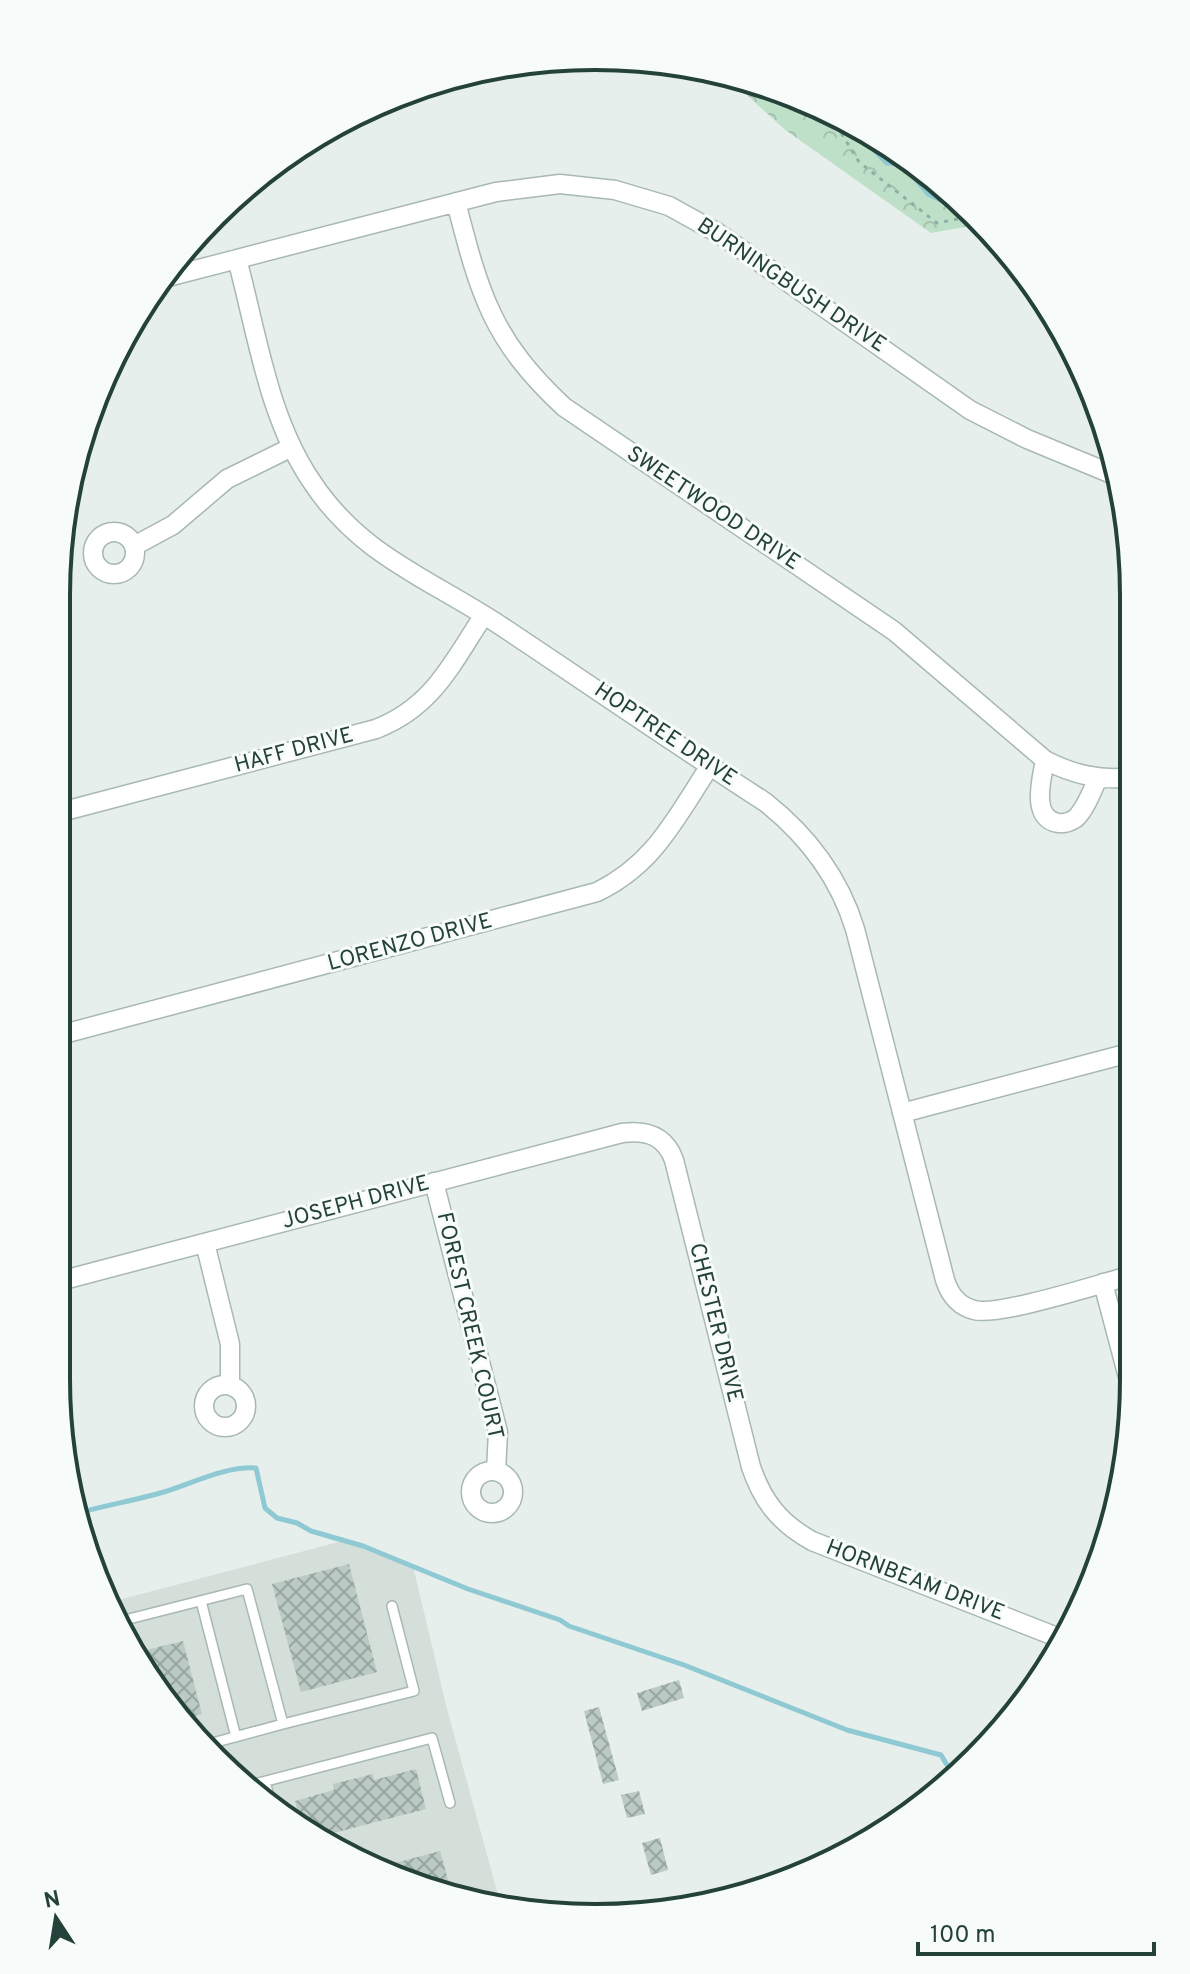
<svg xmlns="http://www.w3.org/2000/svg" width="1190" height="1974" font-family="Overpass,sans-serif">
	<defs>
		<pattern id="forest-crowns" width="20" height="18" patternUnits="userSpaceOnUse" patternTransform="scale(2)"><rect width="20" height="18" fill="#bfe0c8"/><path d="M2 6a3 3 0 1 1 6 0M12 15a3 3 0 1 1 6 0" fill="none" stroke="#a4c1ad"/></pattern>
		<pattern id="building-cross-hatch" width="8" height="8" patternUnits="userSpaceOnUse" patternTransform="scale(2)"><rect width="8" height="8" fill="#bbcac4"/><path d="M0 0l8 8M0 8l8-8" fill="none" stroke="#98a6a0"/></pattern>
	</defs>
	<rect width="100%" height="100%" fill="#e6efeb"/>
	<!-- built -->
	<path fill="#d4dfda" d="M342 1541 413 1566 447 1709 500 1902 422 1890 267 1807 167 1707 111 1602Z"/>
	<!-- forest -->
	<path fill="url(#forest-crowns)" d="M723 73 802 97 895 147 982 224 931 233 784 129Z"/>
	<!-- park -->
	<path fill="#bfe0c8" d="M542 61 384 99 490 66Z"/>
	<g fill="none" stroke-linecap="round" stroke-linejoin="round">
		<!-- stream -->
		<path stroke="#8ec9d4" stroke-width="5" d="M864 130 876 152 887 163 903 164 928 194 963 211 967 210
			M78 1513C107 1505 136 1500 164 1492 193 1483 226 1466 256 1468L265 1508 277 1518 297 1523 311 1531 363 1546 468 1589 560 1620 569 1626 684 1665 847 1730 941 1755 953 1775"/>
	</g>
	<!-- building -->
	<path fill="url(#building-cross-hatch)" d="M349 1564 377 1672 301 1692 272 1584Z
		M183 1641 202 1714 180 1720 167 1707 138 1652Z
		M679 1680 684 1698 642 1711 637 1693Z
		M599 1707 619 1780 603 1784 584 1711Z
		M416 1769 426 1809 322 1836 301 1825 295 1801 334 1790 333 1784 373 1774 374 1780Z
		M639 1791 645 1814 627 1818 621 1795Z
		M660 1838 668 1870 651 1875 642 1843Z
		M440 1851 452 1894 422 1890 380 1867Z"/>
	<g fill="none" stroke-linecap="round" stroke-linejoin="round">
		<!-- service casing -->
		<g stroke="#a8b8b2" stroke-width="12">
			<path id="service" d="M201 1601 236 1737
				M121 1621 247 1589 283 1724 205 1745
				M283 1724 414 1691 392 1606
				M265 1782 273 1810
				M247 1786 432 1738 450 1803"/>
		</g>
		<!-- minor casing -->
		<g stroke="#a8b8b2" stroke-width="21">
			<path id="minor" d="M456 202C480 295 492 340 564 407L894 631 1045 760C1074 775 1101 781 1133 777
				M237 259C257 333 268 418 312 482 360 555 428 578 498 624 587 683 675 744 765 802 808 836 839 877 855 929L945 1280C950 1295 958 1306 974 1310 998 1317 1102 1283 1133 1275
				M160 279 496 192 560 184 615 190 669 206 718 233 970 410 1027 439 1119 477
				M93 553a21 21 0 1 1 42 0a21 21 0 1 1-42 0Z
				M134 546 173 525 227 479 292 447
				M1045 760C1042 778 1030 818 1058 823 1064 824 1070 822 1076 818 1086 808 1092 791 1098 778
				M57 813 376 729C433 707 452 663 484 615
				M56 1036 597 892C655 864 676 817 710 766
				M902 1113 1133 1052
				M434 1182 498 1432 496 1471
				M205 1243 230 1344V1385
				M56 1282 622 1133C646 1130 665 1135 674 1160L751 1467C763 1502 780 1523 812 1541L1062 1639
				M1103 1283 1133 1396
				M204 1406a21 21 0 1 1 42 0a21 21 0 1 1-42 0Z
				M471 1492a21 21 0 1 1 42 0a21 21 0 1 1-42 0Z"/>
		</g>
		<!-- path -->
		<path stroke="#86b3a5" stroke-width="3" stroke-dasharray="4 6" stroke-linecap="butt" d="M805 99 840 131 859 162 937 223 973 216"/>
		<!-- service -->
		<use href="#service" stroke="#fff" stroke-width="9"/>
		<!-- minor -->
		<use href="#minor" stroke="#fff" stroke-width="18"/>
	</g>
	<g text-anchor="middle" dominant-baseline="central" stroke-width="6" stroke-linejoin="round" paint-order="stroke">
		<!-- street labels -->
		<g font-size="22" fill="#24423a" stroke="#f7fbf9">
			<text transform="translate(791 286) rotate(34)">BURNINGBUSH DRIVE</text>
			<text transform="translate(713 509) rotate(34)">SWEETWOOD DRIVE</text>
			<text transform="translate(665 735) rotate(34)">HOPTREE DRIVE</text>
			<text transform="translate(294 751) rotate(-15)">HAFF DRIVE</text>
			<text transform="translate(410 943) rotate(-15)">LORENZO DRIVE</text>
			<text transform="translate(356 1203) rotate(-15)">JOSEPH DRIVE</text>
			<text transform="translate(715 1323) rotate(76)">CHESTER DRIVE</text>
			<text transform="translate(469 1326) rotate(77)">FOREST CREEK COURT</text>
			<text transform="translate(915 1581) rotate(21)">HORNBEAM DRIVE</text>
		</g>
	</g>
	<!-- crop -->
	<path d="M0 0H1190V1974H0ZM595 70H595A525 525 0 0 1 1120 595V1379A525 525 0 0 1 595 1904H595A525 525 0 0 1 70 1379V595A525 525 0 0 1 595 70Z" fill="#f7fbf9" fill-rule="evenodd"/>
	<path fill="none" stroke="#24423a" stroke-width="4" d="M595 70H595A525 525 0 0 1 1120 595V1379A525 525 0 0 1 595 1904H595A525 525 0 0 1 70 1379V595A525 525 0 0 1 595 70Z"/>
	<!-- north arrow -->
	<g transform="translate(56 1918) rotate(348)" stroke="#f7fbf9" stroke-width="6" paint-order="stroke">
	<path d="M0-6L14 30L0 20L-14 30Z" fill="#24423a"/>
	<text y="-12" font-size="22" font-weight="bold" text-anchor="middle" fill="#24423a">N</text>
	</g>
	<!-- scale -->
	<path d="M918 1942v12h236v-12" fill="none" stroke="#24423a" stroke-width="4"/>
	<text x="930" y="1942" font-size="24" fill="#24423a" stroke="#f7fbf9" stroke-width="6" paint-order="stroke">100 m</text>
</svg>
